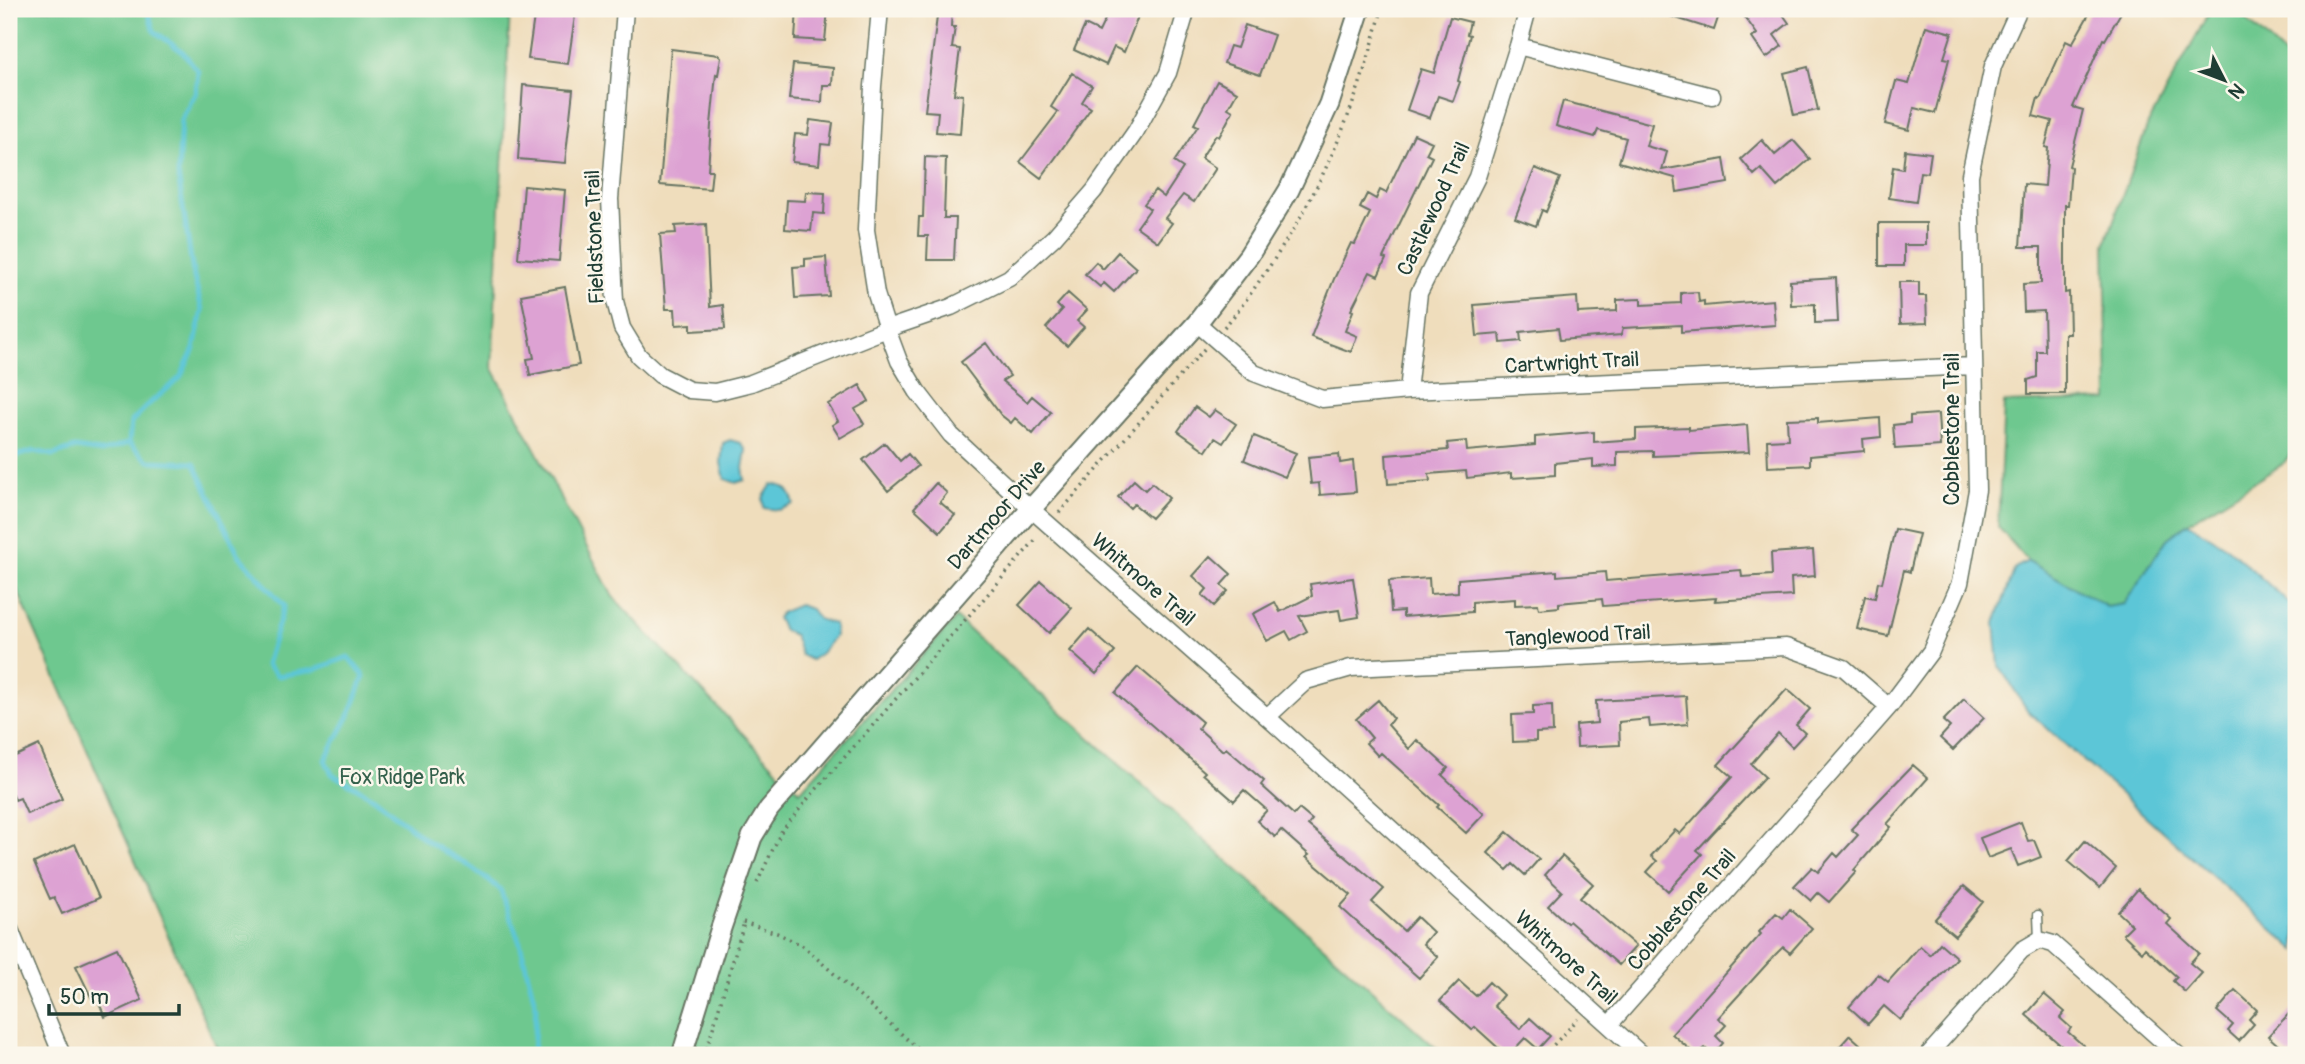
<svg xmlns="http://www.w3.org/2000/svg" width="2305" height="1064" font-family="Pangolin,sans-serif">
	<rect width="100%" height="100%" fill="#fbf7ec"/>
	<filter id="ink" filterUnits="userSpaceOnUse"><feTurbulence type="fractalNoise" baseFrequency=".0143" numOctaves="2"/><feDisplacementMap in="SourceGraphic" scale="14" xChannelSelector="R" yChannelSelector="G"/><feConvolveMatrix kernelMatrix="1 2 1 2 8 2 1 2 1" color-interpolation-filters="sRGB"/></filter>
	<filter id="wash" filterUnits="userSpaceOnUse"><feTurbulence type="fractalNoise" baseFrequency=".00686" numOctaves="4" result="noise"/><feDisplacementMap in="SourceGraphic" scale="28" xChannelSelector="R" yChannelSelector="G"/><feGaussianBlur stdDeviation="1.57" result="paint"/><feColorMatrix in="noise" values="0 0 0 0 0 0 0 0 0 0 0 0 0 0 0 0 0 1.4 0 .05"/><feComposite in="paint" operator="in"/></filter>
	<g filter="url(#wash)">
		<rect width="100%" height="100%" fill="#efddbc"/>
		<!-- green -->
		<path fill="#6ec88f" stroke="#468262" stroke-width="2" d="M17 9H510L492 367 613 597 781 774 800 791 956 618 1444 1055H220L9 571V59L15 56Z
			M2211 9H2235L2296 66V446L2283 464 2188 523 2167 539 2124 604 2107 607 2028 561 1998 527 2004 403 2108 400 2105 245 2148 124Z"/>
		<!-- water -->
		<path fill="#5cc6d7" stroke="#3e8286" stroke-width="2" d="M730 440 741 443 746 450 743 468 745 480 736 483 725 479 721 463 723 443Z
			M772 484C786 486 790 490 794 504L779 510 764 508 763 498Z
			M2188 523 2228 548 2296 609V951L2028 711 1999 666 1995 623 2015 568 2028 561 2107 607 2124 604 2167 539Z
			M799 605 811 609 818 619 834 624 835 636 821 653 811 660 801 655 794 635 783 630 777 618 782 612Z"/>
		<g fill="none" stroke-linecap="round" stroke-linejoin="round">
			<!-- stream -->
			<path stroke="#5cc6d7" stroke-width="5" d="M147 9 154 31 183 52 198 71 196 92 181 120 178 175 193 273 202 310 194 349 180 378 149 404 131 422 129 443 149 461 194 463 239 555 284 606 266 665 278 676 314 670 348 657 364 676 351 712 325 760 332 774 373 797 427 841 466 864 500 889 520 943 536 1007 533 1055
				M9 458 34 451 53 455 75 448 102 452 129 443"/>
		</g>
		<g id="blocks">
			<!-- building -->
			<path fill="#dda2d3" d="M535 9H576L568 64 528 59Z
				M797 9H828L825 41 795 39Z
				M938 9H952L951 27H955L952 48 960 49 954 94 963 95 960 134 936 132 938 112 925 111Z
				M1110 9H1141L1124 52 1114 47 1106 65 1074 50 1085 25 1099 32Z
				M1658 9H1721L1714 30 1657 12Z
				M1739 9H1779L1789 23 1774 35 1782 46 1766 58 1752 38 1757 34Z
				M2092 9H2123L2105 40 2103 39 2073 107 2083 110 2069 166 2071 167 2068 205H2065V293L2069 292 2070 334H2065V394H2028V380L2037 377V351H2045L2044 311 2024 312 2023 284 2041 283V247H2020L2024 184 2045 186 2048 148 2045 147 2052 121 2033 116 2038 98 2040 99 2066 41 2072 44Z
				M1450 17 1470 22 1467 34 1470 35 1458 81 1460 82 1453 101 1438 96 1430 118 1407 110 1421 69 1434 73Z
				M1245 25 1274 35 1260 75 1224 63 1230 46 1237 48Z
				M1926 26 1952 33 1944 58 1949 59 1935 113 1914 108 1909 130 1885 124 1896 81 1909 84Z
				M671 49 719 55 721 57 718 75 716 74 711 125 708 170H712L710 189 660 185Z
				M793 64 833 68 832 85H823L822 102 789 99Z
				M1808 67 1818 110 1794 115 1784 73Z
				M1072 73 1092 86 1082 102 1091 108 1041 178 1020 162 1058 112 1051 107Z
				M1217 81 1237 92 1228 108 1233 111 1219 137 1216 135 1201 158 1216 168 1194 202 1183 195 1175 205 1165 218 1172 223 1158 242 1137 227 1150 209 1144 204 1155 190 1164 197 1183 168 1174 162 1198 126 1194 124Z
				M523 85 573 90 565 163 518 159Z
				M1563 101 1652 124 1646 146 1667 152 1662 170 1724 159 1728 183 1677 192 1675 178 1619 162 1626 138 1598 130 1595 137 1556 126Z
				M810 120 833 123 830 145 821 144 819 165 792 162 795 134 808 135Z
				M1414 134 1432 142 1426 154 1432 157 1383 258 1386 259 1378 276 1370 272 1351 310 1353 311 1345 331 1357 336 1351 352 1311 337 1334 279 1351 243 1355 244 1370 213 1360 208 1367 194 1376 199 1380 190 1386 193Z
				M1762 140 1775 155 1793 140 1810 159 1777 187 1761 169 1754 175 1741 159Z
				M1905 150 1931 153 1928 173 1920 172 1916 202 1889 198 1893 167 1903 169Z
				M925 157 946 158 944 218H956L954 260H927L928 236H918L919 217H923Z
				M1535 168 1560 178 1546 212 1542 210 1536 226 1515 218Z
				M524 186 565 190 559 261 518 258Z
				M806 192 825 193 824 214 813 213 811 231 785 229 787 200 805 201Z
				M1879 223H1926V245H1904V266H1879Z
				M706 224 710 307 723 305 725 329 691 331V324L676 325 675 309H666L660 234 676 233 675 226Z
				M1118 252 1136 268 1114 292 1104 283 1100 287 1085 274 1096 262 1103 269Z
				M826 257 829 296 795 298 793 267 805 266V259Z
				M1836 278 1838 322 1815 323V304L1791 305 1790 281Z
				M1899 282H1919V296H1926L1927 323 1900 324Z
				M565 287 579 365 530 375 527 359 534 358 521 295Z
				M1698 292 1699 302 1704 301V306L1773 300 1775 325 1681 332V325L1642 327 1623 328 1621 335 1560 340 1558 328 1520 332 1521 341 1501 343 1500 334 1477 336 1474 305 1577 297 1578 313 1617 311V300L1641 299V305L1681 303V293Z
				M1068 293 1087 310 1077 321 1084 327 1067 346 1046 328 1062 310 1057 305Z
				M986 343 1010 376 1002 381 1027 402 1032 396 1051 412 1033 434 1015 418 1011 423 1001 415 961 362Z
				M860 385 869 401 855 409 864 424 840 438 832 425 838 421 828 404Z
				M1195 407 1209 417 1215 410 1236 424 1223 443 1215 438 1206 451 1178 431Z
				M1938 414 1940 446 1895 449 1893 425 1910 423V416Z
				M1818 418V423L1880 418 1881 437 1863 439 1864 451 1810 456V465L1768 467 1767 440 1788 439 1787 419Z
				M1747 425 1749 452 1653 456V451L1617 452V466L1593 467V459L1555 463V475L1511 478V473L1467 478 1466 471 1429 474 1430 481 1388 484 1386 455 1448 450 1447 443 1466 441 1467 451 1535 445V437L1594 432V442L1636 439V429L1689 427V430Z
				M1254 436 1296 453 1285 477 1244 460Z
				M885 443 900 461 908 454 918 466 888 491 863 460Z
				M1339 454 1340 463 1353 461 1356 492 1320 495 1319 483 1311 484 1308 457Z
				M1134 480 1145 490 1152 483 1169 498 1151 518 1134 504 1130 508 1118 497Z
				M936 483 947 493 940 502 955 515 940 532 914 508Z
				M1895 529 1919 534 1910 572 1904 570 1888 636 1857 629 1865 596 1875 598 1878 582 1882 583Z
				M1813 550 1815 576 1791 578 1792 596 1715 601 1716 598 1603 606 1602 599 1559 603V607L1539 609 1538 604 1515 605V599L1472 602V612L1403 617V611L1391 612 1389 581 1429 578 1430 594 1458 592V579L1557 571V576L1605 572 1606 581 1741 570 1742 577 1772 575 1771 553Z
				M1211 556 1231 574 1221 585 1228 591 1214 606 1202 595 1207 589 1193 576Z
				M1353 578 1359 617 1341 620 1339 610 1299 616 1307 631 1291 640 1286 631 1267 641 1253 614 1275 602 1280 612 1312 596 1310 584Z
				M1041 581 1072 608 1049 633 1019 605Z
				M1089 629 1115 652 1096 674 1070 651Z
				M1138 667 1202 722 1198 728 1223 751 1226 748 1264 781 1261 785 1294 815 1299 809 1312 820 1308 825 1384 889 1372 902 1404 931 1417 917 1433 932 1423 944 1438 957 1419 978 1340 907 1351 895 1306 857 1309 855 1281 830 1275 837 1257 821 1267 810 1244 790 1234 801 1203 774 1205 772 1115 693Z
				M1787 689 1810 709 1796 725 1805 733 1792 747 1778 733 1751 764 1765 777 1697 850 1702 854 1668 891 1647 872 1657 861 1651 856 1675 830 1680 834 1732 777 1718 765Z
				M1686 696 1688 724 1650 727 1649 719 1619 722 1620 745 1577 747 1576 725 1597 723 1596 701Z
				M1964 699 1984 718 1953 750 1940 738 1950 727 1943 721Z
				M1378 700 1393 718 1388 725 1409 749 1417 740 1448 768 1442 775 1484 814 1466 833 1437 807 1439 805 1381 753 1378 756 1366 743 1372 738 1356 719Z
				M1552 705 1553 732 1536 733V741L1513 742 1512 715 1533 714V706Z
				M39 745 62 799 27 814 20 798 15 800 9 786V759Z
				M1913 765 1928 778 1887 824 1891 827 1854 870 1856 872 1829 902 1818 893 1811 901 1794 886 1812 867 1818 872 1834 853 1838 857 1858 835 1851 829Z
				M2021 822 2028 841 2034 840 2041 857 2018 866 2011 849 1988 858 1980 838Z
				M1507 832 1539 859 1525 875 1513 864 1507 870 1488 853Z
				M2085 841 2116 868 2100 888 2068 861Z
				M75 844 99 898 62 914 54 897 50 899 34 863Z
				M1562 856 1593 884 1580 898 1636 946 1619 965 1569 921 1567 923 1548 906 1562 891 1545 875Z
				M1964 886 1983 902 1955 936 1935 919Z
				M2138 889 2171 919 2167 924 2199 953 2190 963 2202 973 2185 992 2173 981 2177 977 2145 948 2142 952 2123 934 2132 925 2118 912Z
				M1790 909 1812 928 1790 953 1783 947 1775 955 1718 1018 1726 1025 1716 1036 1723 1043 1713 1055 1705 1048 1696 1055 1672 1034 1761 934 1759 932 1776 913 1783 918Z
				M1940 943 1957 958 1900 1020 1884 1006 1868 1024 1849 1007 1878 974 1888 982 1920 946 1930 955Z
				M117 948 142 1000 105 1017 97 998 93 1001 76 966Z
				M1459 981 1476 996 1489 982 1503 995 1494 1006 1520 1029 1530 1018 1550 1036 1538 1049 1525 1038 1509 1055H1506L1475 1027 1472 1030 1440 1001Z
				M2235 990 2257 1010 2249 1019 2254 1024 2239 1041 2228 1031 2233 1025 2217 1011Z
				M2044 994 2065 1012 2060 1018 2071 1028 2068 1032 2094 1055H2072L2026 1015Z
				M2296 1006V1055H2289L2268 1036Z
				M1850 1035 1872 1055H1832Z"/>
		</g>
	</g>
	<g filter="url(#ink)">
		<use href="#blocks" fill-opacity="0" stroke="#687564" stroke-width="2"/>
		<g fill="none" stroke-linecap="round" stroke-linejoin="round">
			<!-- service casing -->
			<g stroke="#687564" stroke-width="11">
				<path id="service" d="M2038 915 2039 940"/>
			</g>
			<!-- minor casing -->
			<g stroke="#687564" stroke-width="19">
				<path id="minor" d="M625 9 610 199 615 301 622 328 639 356 660 375 689 390 715 392 751 383 887 329 951 307 1009 278 1054 237 1094 191 1136 131 1168 73 1187 9
					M880 9 873 86 866 230 876 294 887 329 899 361 917 391 951 435 1031 509 1267 717 1642 1055
					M1518 46 1712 96
					M1197 323 1254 373 1322 399 1408 391 1974 366
					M1408 391 1419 293 1477 177 1518 46 1528 9
					M1267 717 1306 681 1351 668 1786 647 1844 668 1889 707
					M9 927 62 1055
					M1609 1025 1889 707 1931 651 1960 583 1977 490 1970 175 1993 66 2019 9
					M1928 1055 2022 950 2039 940 2053 944 2178 1055"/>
			</g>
			<!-- tertiary casing -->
			<g stroke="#687564" stroke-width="23">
				<path id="tertiary" d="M682 1055 720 931 752 837 769 809 1031 509 1197 323 1249 255 1289 190 1329 104 1360 9"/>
			</g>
			<!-- path -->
			<path stroke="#687564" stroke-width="3.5" stroke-dasharray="2 5" stroke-linecap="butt" d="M1224 327C1241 309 1255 287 1269 267 1324 187 1358 102 1382 9
				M1059 513 1205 348
				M757 883 781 832 807 800 1038 537
				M743 922 777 933 803 946 925 1055
				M705 1055 744 923
				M1544 1055 1578 1019"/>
			<!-- service -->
			<use href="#service" stroke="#fff" stroke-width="8"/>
			<!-- minor -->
			<use href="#minor" stroke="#fff" stroke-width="16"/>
			<!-- tertiary -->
			<use href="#tertiary" stroke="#fff" stroke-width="19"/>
		</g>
	</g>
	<g text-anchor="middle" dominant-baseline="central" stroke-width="5" stroke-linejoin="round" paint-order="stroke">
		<!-- street labels -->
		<g font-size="21" fill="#1f3d34" stroke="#fbf7ec">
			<text transform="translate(1434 209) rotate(-65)">Castlewood Trail</text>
			<text transform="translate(595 237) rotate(-92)">Fieldstone Trail</text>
			<text transform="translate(1572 363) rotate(-3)">Cartwright Trail</text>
			<text transform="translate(1952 429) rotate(-90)">Cobblestone Trail</text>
			<text transform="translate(997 515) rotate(-49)">Dartmoor Drive</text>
			<text transform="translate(1143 580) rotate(41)">Whitmore Trail</text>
			<text transform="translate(1578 636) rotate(-3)">Tanglewood Trail</text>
			<text transform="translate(1682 910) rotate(-49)">Cobblestone Trail</text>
			<text transform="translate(1566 958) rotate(42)">Whitmore Trail</text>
		</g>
		<!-- park labels -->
		<g font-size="21" fill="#33604b" stroke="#fbf7ec">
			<text x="402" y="777">Fox Ridge Park</text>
		</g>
	</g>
	<!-- margin -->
	<rect width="2305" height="1064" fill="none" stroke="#fbf7ec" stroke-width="35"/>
	<!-- north arrow -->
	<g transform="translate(2224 80) rotate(132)" stroke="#fbf7ec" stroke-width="5" paint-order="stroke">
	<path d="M0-5L12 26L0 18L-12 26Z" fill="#1f3d34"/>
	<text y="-10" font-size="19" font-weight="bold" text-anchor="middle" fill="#1f3d34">N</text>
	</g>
	<!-- scale -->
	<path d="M49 1004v10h130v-10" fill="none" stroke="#1f3d34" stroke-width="3.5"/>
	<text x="60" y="1004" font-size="21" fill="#1f3d34" stroke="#fbf7ec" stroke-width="5" paint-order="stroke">50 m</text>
</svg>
